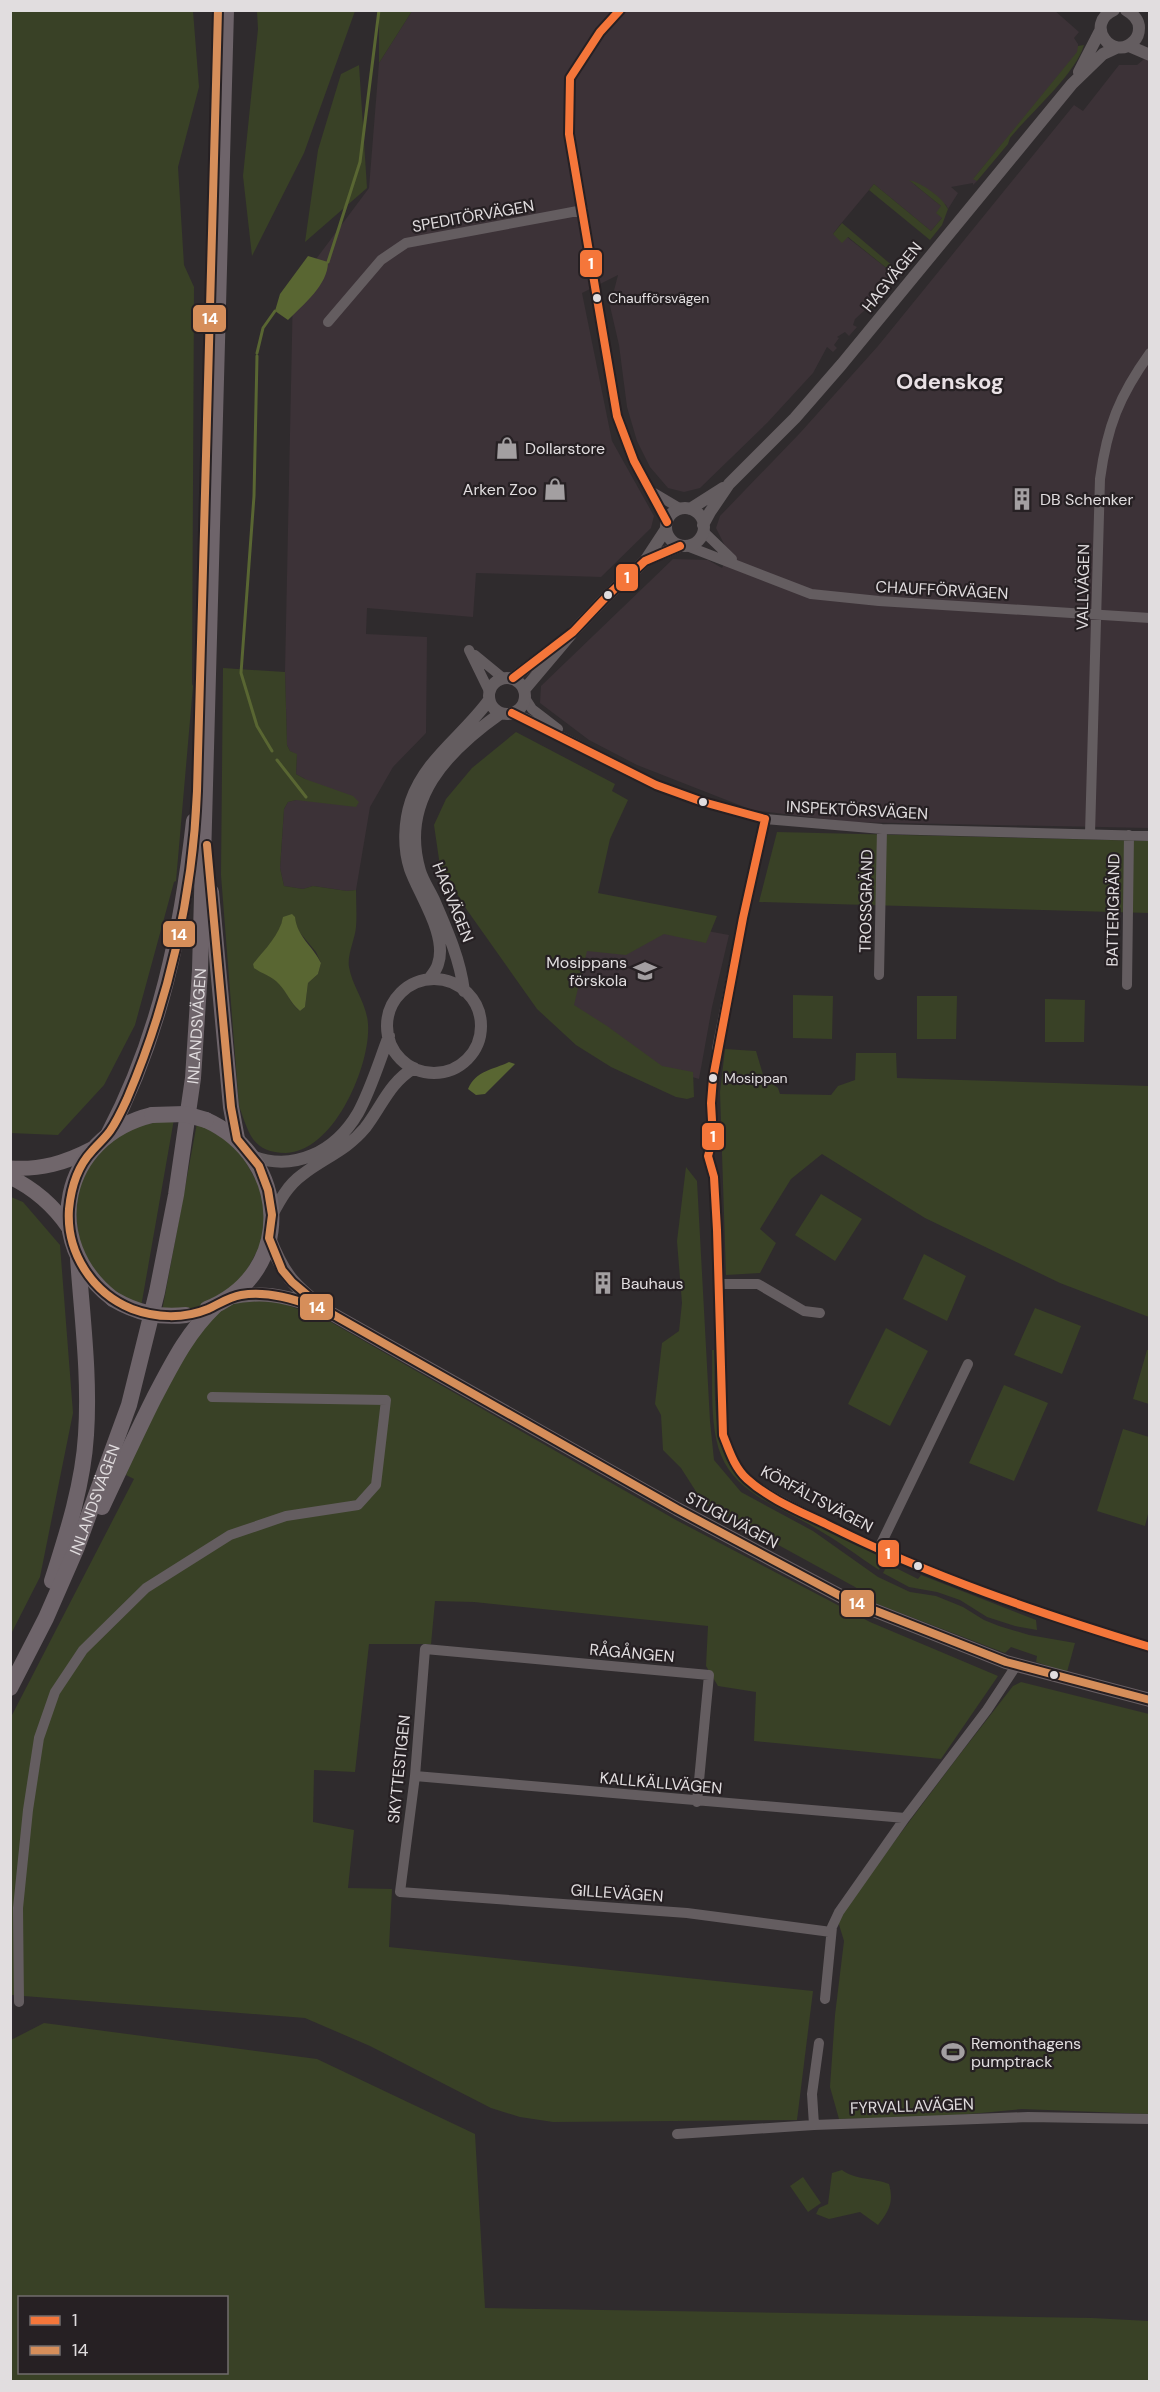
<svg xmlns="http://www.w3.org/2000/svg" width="1160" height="2392" font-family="'DM Sans',sans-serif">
	<rect width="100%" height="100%" fill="#2f2b2d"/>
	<!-- built -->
	<path fill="#3c3237" d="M1054 10 1079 32 1074 38 1078 44V52L974 178 977 181 973 185V183L951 187 958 193 948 209 946 205 910 181 941 206 942 218 931 231 874 184 839 226 833 234 847 237 894 274 865 310 855 319 853 325 857 327 849 336 845 332 837 337 839 338 834 345 837 348 833 352 827 347 813 373 767 423 700 488 684 492 668 488 650 467 637 441 627 407 619 345 610 306 618 275 582 293 612 441 654 516 651 528 601 577 476 573 473 617 367 608 366 634 427 637 426 733 393 767 370 807 356 890 347 891 313 886 303 889 284 886 280 868 284 809 288 802 296 800 305 779 296 774 297 755 290 751 287 745 285 672 293 290 369 188 379 63 412 11Z
		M1149 55V828L849 822 752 810 637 765 589 740 540 703 541 686 673 559 708 560 722 568 729 554 716 528 720 516 800 433 878 346 1074 105 1083 111 1119 65H1137Z
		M588 909 729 935 712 1007 699 1079 661 1068 557 1009Z"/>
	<!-- green -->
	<path fill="#394126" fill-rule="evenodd" d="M11 10 193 11 199 87 178 167 184 265 194 287 192 684 193 686 176 881 174 882 135 1025 104 1085 58 1135 10 1133Z
		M257 11H355L304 153 252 256 243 176 258 29Z
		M379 11H412L379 63Z
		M1084 45C1075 75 1030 113 1010 138L1008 144 977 181 973 179 1077 52 1078 46Z
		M359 65 367 188 305 242 318 150 341 74Z
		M909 180C922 183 942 197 948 209L942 225 930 240 869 190 874 184 931 231 942 218 936 213 941 206Z
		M842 223 901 273 870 310 867 308 894 274 848 237 842 243 833 234Z
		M223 668 285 672 287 745 290 751 297 754 296 774 305 779 353 796 359 802 356 807 296 800 288 802 284 809 280 868 284 886 303 889 313 886 347 891 356 890C356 902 357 915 356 927 355 939 347 955 349 967 352 986 367 1004 368 1024 371 1065 334 1152 286 1153 252 1153 249 1133 239 1106L221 875ZM282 922 296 928 316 952 321 963 318 974 308 983 305 1007 300 1011C290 1004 288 993 280 984 271 975 260 974 253 964 263 952 278 937 282 922Z
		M516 732 615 784 612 791 628 800 610 839 598 893 717 916 706 943 664 934 626 955 587 951 574 1005 607 1026 662 1066 693 1072 694 1097 687 1099 676 1097 611 1067 576 1045 537 1009 467 910 440 866 434 825 446 799 472 768Z
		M777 832 1149 841V913L759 902Z
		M793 995 833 996 832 1039 793 1038Z
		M917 996H957L956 1039H917Z
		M1045 999 1085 1000 1084 1042H1045Z
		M725 1049 756 1051 764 1078 778 1088 780 1094 831 1095 838 1086 855 1080 856 1053H896L897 1078 1149 1086V1317L1060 1283 925 1218 822 1154 791 1179 760 1229 776 1243 760 1273 726 1275 720 1092Z
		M174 1119 141 1307 104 1285 80 1248 75 1206 82 1178 97 1153 132 1127Z
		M197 1123 236 1145 265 1196 263 1240 242 1279 206 1305 192 1309 162 1311Z
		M686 1167 697 1181 710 1421 714 1460 741 1492 813 1531 878 1577 910 1592 936 1596 963 1607 984 1620 999 1626 1029 1635 1075 1643 1067 1672 1036 1662 1037 1656 1011 1647 1005 1653 877 1604 855 1587 704 1504 681 1468 663 1450 661 1415 655 1404 662 1343 679 1331 682 1303 677 1241Z
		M821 1194 862 1219 835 1261 795 1235Z
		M11 1197 23 1202 60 1245 73 1413 40 1577 11 1634Z
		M924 1254 966 1276 947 1321 903 1299Z
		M272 1299 329 1321 676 1520 870 1622 998 1676 941 1759 754 1741 756 1692 718 1686 706 1666 708 1626 474 1602 435 1601 431 1644H369L355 1772 314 1770 313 1822 354 1830 348 1888 392 1889 389 1947 813 1991 797 2120 553 2122 520 2117 491 2108 370 2046 305 2018 11 1995V1717L134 1479 126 1475 143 1431 197 1330 226 1306 239 1300Z
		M1035 1308 1081 1326 1062 1374 1014 1355Z
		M886 1328 928 1351 890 1426 848 1404Z
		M712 1350H714C716 1393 710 1445 740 1479L840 1537 884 1558 879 1570C858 1556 838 1541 817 1529 783 1508 737 1495 721 1455 709 1426 713 1382 712 1350Z
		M1147 1350H1150L1149 1404 1133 1399Z
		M1004 1385 1048 1403 1014 1481 969 1463Z
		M1123 1429 1149 1437V1510L1145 1526 1097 1511Z
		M888 1564 918 1579 921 1575 1036 1620 1037 1630 1015 1626 987 1617 960 1600 937 1592 909 1587 883 1573Z
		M1021 1682 1149 1714V2114L1022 2109 937 2117 839 2119 830 2087 835 2015 844 1941 837 1918 957 1758 1013 1686Z
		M44 2023 317 2059 475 2134 485 2308 1092 2318 1149 2321V2381H11V2040ZM20 2298H226V2372H20Z
		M842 2170C855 2180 874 2178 889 2184 894 2202 889 2211 878 2225L860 2212 829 2219 816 2214 819 2208 828 2204 832 2173Z
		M803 2177 821 2203 808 2212 790 2186Z"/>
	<!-- water -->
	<path fill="#596632" d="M308 256 328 262C328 285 303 305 288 320L275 311 280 294Z
		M292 914 295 917C297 937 313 946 321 963L318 974 308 983 305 1007 300 1011C290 1003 287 992 279 984 272 976 262 974 254 968L253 964C264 950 280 935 283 917Z
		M509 1062 515 1064 485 1094 476 1095 468 1089C476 1070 493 1070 509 1062Z"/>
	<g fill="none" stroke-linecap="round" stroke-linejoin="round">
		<!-- stream -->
		<path stroke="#596632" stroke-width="3" d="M328 262 360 162 379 10
			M257 353 263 328 275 311
			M257 356 254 496 241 673 257 726 272 751
			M277 760 306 797"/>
		<!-- minor -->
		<path stroke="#645d60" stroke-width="10" d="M620 10 600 32 570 78 569 134 617 416 634 461 667 522
			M328 322 381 260 406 243 583 210
			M654 493 681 509
			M703 531 732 559
			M687 546 811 594 879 601 1150 618
			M469 650 489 691
			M475 655 503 678
			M525 698 532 709 558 729
			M512 713 525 718 656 785 703 802 765 819 882 829 1150 836
			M1090 834 1100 479C1107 427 1119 396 1150 353
			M879 975 882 829
			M1127 985 1129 835
			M717 1049 743 918 765 819
			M708 1156 714 1177 717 1230 723 1435C729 1451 734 1467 747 1479 768 1497 809 1515 834 1528 936 1577 1041 1615 1150 1647
			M718 1284H758L804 1311 820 1313
			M879 1548 968 1364
			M415 1776 905 1818
			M697 1802 709 1675 425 1649 415 1776 400 1892 687 1913 831 1932
			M825 1999 832 1927 839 1912 905 1818 987 1710 1016 1666
			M19 2002 18 1908 28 1810 39 1738 55 1692 83 1650 146 1588 230 1535 286 1516 358 1505 376 1485 386 1400 212 1397
			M814 2125 812 2094 819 2043
			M677 2134 814 2125 1028 2117 1150 2119"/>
		<!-- tertiary -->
		<path stroke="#645d60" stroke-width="12" d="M1114 10C1083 24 1113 63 1134 41 1137 38 1139 33 1139 28 1139 20 1133 14 1126 10
			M1129 46 1150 55
			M1079 72 1100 31
			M666 527a19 19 0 1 1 38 0a19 19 0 1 1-38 0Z
			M690 509 723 488
			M703 525 710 512 729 484 795 418 842 364 1072 84 1103 54 1116 48
			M646 560 680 546
			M489 696a18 18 0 1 1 36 0a18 18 0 1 1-36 0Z
			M513 678 553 648
			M524 690 573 632 608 595 645 561 666 529
			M429 979C432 975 437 969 438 964 448 935 419 895 410 869 403 848 404 822 411 801 425 759 464 735 489 700
			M387 1026a47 47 0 1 1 94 0a47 47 0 1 1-94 0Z
			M464 991C460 959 447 930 434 900 430 891 423 881 420 871 399 800 447 751 501 713
			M252 1156C294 1172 335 1152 358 1113 371 1089 379 1062 389 1036
			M272 1215C280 1200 288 1185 302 1175 323 1158 346 1151 365 1128 382 1106 389 1083 414 1068"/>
		<!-- secondary -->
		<path stroke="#685f63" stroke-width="14" d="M269 1238C283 1275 294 1286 325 1310L677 1509 848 1600 1006 1662 1150 1700
			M228 1298C262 1291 282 1295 315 1306"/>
		<!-- primary -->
		<path stroke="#70666b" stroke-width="15" d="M10 1168C41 1170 65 1163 92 1149
			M10 1177C35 1189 54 1206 69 1228"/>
		<!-- trunk -->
		<g stroke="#6e646a" stroke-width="16">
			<path d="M211 892 231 1107 237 1139"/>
			<path d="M206 1120C290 1158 296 1273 207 1309"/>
			<path d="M109 1133C160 1036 182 929 194 821"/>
			<path d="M113 1299C39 1242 61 1137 152 1115"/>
			<path d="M102 1507C119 1471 136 1434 154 1398 172 1364 187 1333 215 1306"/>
			<path d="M52 1581C67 1534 83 1485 86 1435 90 1376 82 1317 78 1258"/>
			<path id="s1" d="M10 1688 46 1618 77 1547 129 1405 157 1292 176 1195 193 1078 200 970 226 10"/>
		</g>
		<!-- trunk-bridge -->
		<path stroke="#6e646a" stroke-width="16" d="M152 1115 185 1114 206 1120
			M113 1299C137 1313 159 1318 186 1315"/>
		<!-- bus-1 casing -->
		<g stroke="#262023" stroke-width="12">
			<path id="bus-1" d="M620 10 600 32 570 78 569 134 617 416 634 461 667 522
				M513 678 573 632 608 595 645 561 680 546
				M512 713 656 785 703 802 765 819
				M765 819 743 918 713 1078 711 1103 713 1138 708 1156 714 1177 717 1230 723 1435C729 1450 734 1467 747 1479 769 1499 799 1511 826 1524 929 1576 1039 1613 1150 1647"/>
		</g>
		<!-- bus-2 casing -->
		<g stroke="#262023" stroke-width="12">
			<path id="bus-2" d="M218 10 197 791C193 896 168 1003 127 1099 122 1110 117 1121 110 1131 105 1138 98 1144 92 1151 77 1167 71 1188 69 1209 66 1252 92 1293 132 1309 156 1318 184 1319 208 1309 219 1304 229 1297 241 1295 270 1290 299 1301 325 1310L677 1509 848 1600 1006 1662 1150 1700
				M207 845 231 1107 237 1139 259 1166 268 1190 272 1215 269 1238 282 1270 292 1282 318 1304"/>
		</g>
		<!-- bus-1 -->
		<use href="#bus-1" stroke="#f5763a" stroke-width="8"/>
		<!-- bus-2 -->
		<use href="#bus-2" stroke="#d68e5a" stroke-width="8"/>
	</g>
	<!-- icons -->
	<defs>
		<g id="shop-bare" transform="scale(1.8)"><path d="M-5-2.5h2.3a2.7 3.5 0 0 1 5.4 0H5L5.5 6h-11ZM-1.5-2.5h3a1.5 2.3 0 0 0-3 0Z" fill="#a39fa1" stroke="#262023" stroke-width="2.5" paint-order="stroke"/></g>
		<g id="building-bare" transform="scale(1.8)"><path d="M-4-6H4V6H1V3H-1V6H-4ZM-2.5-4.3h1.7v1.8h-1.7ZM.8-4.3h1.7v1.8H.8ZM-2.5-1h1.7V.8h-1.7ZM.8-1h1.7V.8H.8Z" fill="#a39fa1" stroke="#262023" stroke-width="2.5" paint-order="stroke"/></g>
		<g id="school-bare" transform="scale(1.8)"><path d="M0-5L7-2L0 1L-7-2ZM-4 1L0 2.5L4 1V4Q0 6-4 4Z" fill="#a39fa1" stroke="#262023" stroke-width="2.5" paint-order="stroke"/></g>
		<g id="stadium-bare" transform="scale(1.8)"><path d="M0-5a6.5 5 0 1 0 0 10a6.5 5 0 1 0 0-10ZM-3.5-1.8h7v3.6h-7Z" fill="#a39fa1" stroke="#262023" stroke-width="2.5" paint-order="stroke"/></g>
	</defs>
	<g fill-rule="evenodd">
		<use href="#shop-bare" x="507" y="448"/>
		<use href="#shop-bare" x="555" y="489"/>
		<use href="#building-bare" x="1022" y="499"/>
		<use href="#school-bare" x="645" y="971"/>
		<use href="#building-bare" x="603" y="1283"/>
		<use href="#stadium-bare" x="953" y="2052"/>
	</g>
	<!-- markers -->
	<g fill="#e1dddf" stroke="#262023" stroke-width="2">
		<circle cx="597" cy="298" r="5"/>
		<circle cx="608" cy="595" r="5"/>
		<circle cx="703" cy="802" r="5"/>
		<circle cx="713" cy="1078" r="5"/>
		<circle cx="918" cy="1566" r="5"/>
		<circle cx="1054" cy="1675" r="5"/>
	</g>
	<g text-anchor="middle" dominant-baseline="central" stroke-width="4.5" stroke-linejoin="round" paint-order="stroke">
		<!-- bus labels -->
		<g font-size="14" fill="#e1dddf" stroke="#262023" text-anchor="start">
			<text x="608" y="298">Chaufförsvägen</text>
			<text x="724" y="1078">Mosippan</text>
		</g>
		<!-- street labels -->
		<g font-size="16" fill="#e1dddf" stroke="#262023">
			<text transform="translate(473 216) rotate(-10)">SPEDITÖRVÄGEN</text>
			<text transform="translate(892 277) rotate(-51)">HAGVÄGEN</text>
			<text transform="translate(1083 587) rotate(-89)">VALLVÄGEN</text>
			<text transform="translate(942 590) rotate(3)">CHAUFFÖRVÄGEN</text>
			<text transform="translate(857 810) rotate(3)">INSPEKTÖRSVÄGEN</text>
			<text transform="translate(866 901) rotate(-89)">TROSSGRÄND</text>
			<text transform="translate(453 902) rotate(68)">HAGVÄGEN</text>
			<text transform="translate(1113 910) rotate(-89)">BATTERIGRÄND</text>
			<text stroke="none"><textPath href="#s1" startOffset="693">INLANDSVÄGEN</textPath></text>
			<text stroke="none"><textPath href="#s1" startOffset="207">INLANDSVÄGEN</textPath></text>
			<text transform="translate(817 1499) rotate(28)">KÖRFÄLTSVÄGEN</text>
			<text transform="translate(732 1520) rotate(28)">STUGUVÄGEN</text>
			<text transform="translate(632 1653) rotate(5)">RÅGÅNGEN</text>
			<text transform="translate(399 1769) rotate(-84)">SKYTTESTIGEN</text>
			<text transform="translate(661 1783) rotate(5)">KALLKÄLLVÄGEN</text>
			<text transform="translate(617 1893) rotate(4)">GILLEVÄGEN</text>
			<text transform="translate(912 2106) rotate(-2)">FYRVALLAVÄGEN</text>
		</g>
		<!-- poi labels -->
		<g font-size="16" fill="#e1dddf" stroke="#262023" text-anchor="start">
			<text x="525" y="448">Dollarstore</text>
			<text x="537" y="489" text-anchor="end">Arken Zoo</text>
			<text x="1040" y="499">DB Schenker</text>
			<text x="627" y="962" text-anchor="end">Mosippans<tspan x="627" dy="18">förskola</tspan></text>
			<text x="621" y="1283">Bauhaus</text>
			<text x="971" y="2043">Remonthagens<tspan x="971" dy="18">pumptrack</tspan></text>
		</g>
		<!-- district labels -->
		<g font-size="22" font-weight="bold" fill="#e9e1e5" stroke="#262023">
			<text x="950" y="381">Odenskog</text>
		</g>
	</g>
	<g stroke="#262023" stroke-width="2">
		<rect x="579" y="249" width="24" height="29" rx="6" fill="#f5763a"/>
		<rect x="192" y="304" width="35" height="29" rx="6" fill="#d68e5a"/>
		<rect x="615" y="563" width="24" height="29" rx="6" fill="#f5763a"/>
		<rect x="162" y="920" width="34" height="28" rx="6" fill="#d68e5a"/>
		<rect x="701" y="1122" width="24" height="29" rx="6" fill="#f5763a"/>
		<rect x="299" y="1293" width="35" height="28" rx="6" fill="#d68e5a"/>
		<rect x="877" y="1539" width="23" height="29" rx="6" fill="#f5763a"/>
		<rect x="840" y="1589" width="35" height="29" rx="6" fill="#d68e5a"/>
	</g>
	<g font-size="16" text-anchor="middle" font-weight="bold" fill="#fff">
		<text x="591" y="269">1</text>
		<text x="210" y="324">14</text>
		<text x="627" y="583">1</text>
		<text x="179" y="940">14</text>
		<text x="713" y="1142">1</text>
		<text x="317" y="1313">14</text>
		<text x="888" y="1559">1</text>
		<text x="857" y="1609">14</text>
	</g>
	<!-- border -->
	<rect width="1160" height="2392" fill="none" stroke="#e1dddf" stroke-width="24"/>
	<!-- legend -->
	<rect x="18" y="2296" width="210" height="78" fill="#262023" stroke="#716c6e" stroke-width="1.5"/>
	<rect x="30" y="2316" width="30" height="9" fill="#f5763a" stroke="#716c6e" stroke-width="1.5"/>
	<text x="72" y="2326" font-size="18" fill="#e1dddf">1</text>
	<rect x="30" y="2346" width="30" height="9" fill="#d68e5a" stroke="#716c6e" stroke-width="1.5"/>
	<text x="72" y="2356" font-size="18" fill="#e1dddf">14</text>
</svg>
